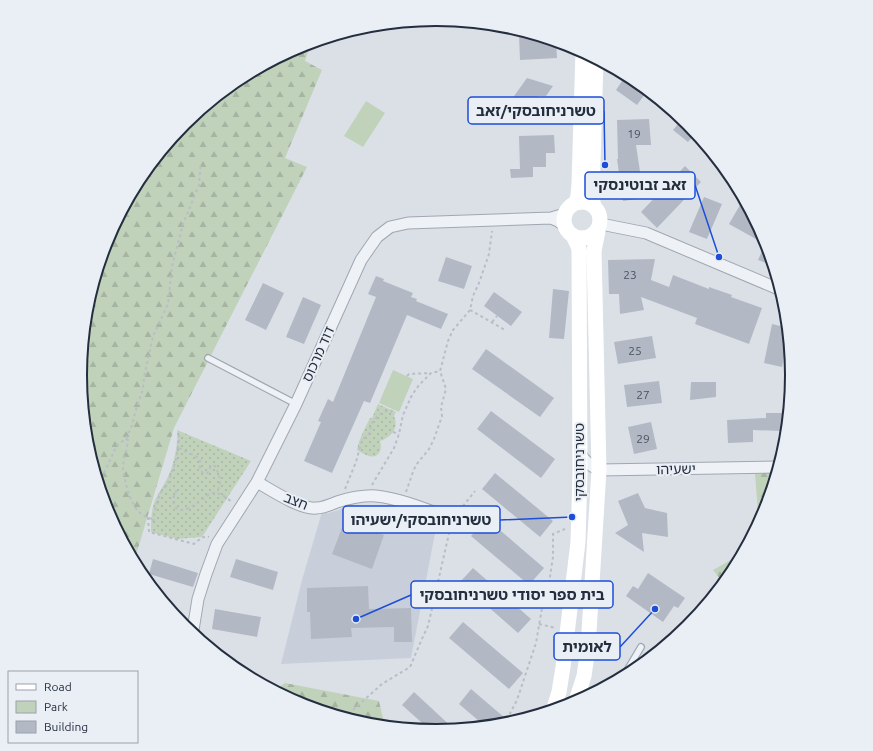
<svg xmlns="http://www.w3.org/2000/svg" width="873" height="751" font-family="Ubuntu,'Noto Sans Hebrew',sans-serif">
	<defs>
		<pattern id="green-dots" width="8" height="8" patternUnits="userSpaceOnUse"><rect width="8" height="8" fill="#c1d2bb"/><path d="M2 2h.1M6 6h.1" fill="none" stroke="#a6b5a2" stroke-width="1.8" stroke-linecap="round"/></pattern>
		<pattern id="forest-firs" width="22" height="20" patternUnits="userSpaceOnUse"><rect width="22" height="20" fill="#c1d2bb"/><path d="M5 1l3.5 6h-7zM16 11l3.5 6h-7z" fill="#a6b5a2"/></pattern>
	</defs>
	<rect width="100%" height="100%" fill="#dbe0e7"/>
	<!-- built -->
	<path fill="#c9cfda" d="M350 504 437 523 411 658 281 664 302 580 322 512 328 513 339 510Z"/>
	<!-- green -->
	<path fill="url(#green-dots)" d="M378 404 396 412 394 416C399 428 392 437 380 441 383 449 379 459 369 456 365 455 361 452 357 450 359 439 365 428 370 418H372Z
		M177 430 251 461 202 537 177 539 151 532C151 520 151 509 156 498 161 489 167 480 171 470 175 457 178 443 177 430Z"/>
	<!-- forest -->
	<path fill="url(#forest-firs)" d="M311 43 305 61 322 70 285 158 307 167 174 428 134 562 107 512 87 445 80 375 87 306 107 239 140 177 185 123 239 79 300 46Z
		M778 472 766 512 759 525 755 474Z
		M745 552 733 574 724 584 713 570Z
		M285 683 379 701 385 727 367 725 300 705 274 691Z"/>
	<!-- pitch -->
	<path fill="#c1d2bb" d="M366 101 385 113 363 147 344 136Z
		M393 370 413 379 399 412 379 403Z"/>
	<!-- building -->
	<path fill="#b2b9c5" d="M534 34 556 41 557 58 520 60 519 35Z
		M626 75 635 79 648 90 637 105 616 90Z
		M527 78 553 86 546 96H538L537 110 530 111 529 120 502 124V113Z
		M683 118 689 124 696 133 688 142 673 130Z
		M649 119 651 145H636L644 198 623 201 617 159H618L617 120Z
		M554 135 555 153H546V167H533V177L511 178 510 169H520L519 136Z
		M685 166 701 182 657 228 641 212Z
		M704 197 722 204 707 239 689 232Z
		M744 198 766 239 774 266 758 260 765 244 729 224Z
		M446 257 472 266 464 289 438 281Z
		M655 259 651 280 669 287 673 275 709 289V287L732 295 731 297 762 308 749 344 695 324 697 318 641 297 644 310 620 314 619 294H609L608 260Z
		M376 276 384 279 383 281 413 293 411 297 417 299 416 301 448 314 441 329 407 315 370 403 364 401 332 473 304 461 321 422 318 421 328 399 333 402 376 297 368 294Z
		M263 283 284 293 266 330 245 320Z
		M553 289 569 291 564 339 549 338Z
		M494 292 522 312 511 326 484 306Z
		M303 297 321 305 304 344 286 337Z
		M772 324 788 328 789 333 782 367 764 363Z
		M652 336 656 358 618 364 614 342Z
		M486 349 554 398 540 417 472 369Z
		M659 381 662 403 627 407 624 385Z
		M691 382H716V397L690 400Z
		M491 411 555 459 541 478 477 429Z
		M766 413H783L782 431 753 430V442L728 443 727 420 766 418Z
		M651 422 657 449 634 454 628 427Z
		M495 473 553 521 540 537 482 489Z
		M638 493 645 508 667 513 668 537 642 533 644 552 615 533 628 525 618 501Z
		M487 519 544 568 529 585 471 536Z
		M345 520 384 535 372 569 332 554Z
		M153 559 198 573 193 587 149 574Z
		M236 559 278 572 273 590 230 577Z
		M473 568 531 619 518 633 460 582Z
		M648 573 685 598 678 608 674 606 663 622 626 596 633 586 638 589Z
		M368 586 369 609 411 608 412 642H394V627L351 628 352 637 311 639 310 612H307V588Z
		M215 609 261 617 257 637 212 629Z
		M463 622 523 673 509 689 449 638Z
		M471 689 505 718 498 726 486 727 459 704Z
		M414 692 455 730 436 732 431 731 402 705Z"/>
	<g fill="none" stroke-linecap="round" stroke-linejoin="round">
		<!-- lane casing -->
		<g stroke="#a0a7b1" stroke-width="8">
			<path id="lane" d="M208 358 296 404
				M622 679 641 647
				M580 696 586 694 595 693"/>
		</g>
		<!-- street casing -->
		<g stroke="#a0a7b1" stroke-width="13">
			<path id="street" d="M551 218 558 221 565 226
				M601 224 646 233 781 290
				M580 453C584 461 591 466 599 470L780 467
				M257 482C271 490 301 510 316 508 323 508 330 505 337 502 350 498 362 495 376 496 399 498 430 511 452 519
				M193 635V630L198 599 206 574 217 544 257 482 296 404 361 260 377 237 390 227 408 223 551 218 565 214"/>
		</g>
		<!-- path -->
		<path stroke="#b9bec6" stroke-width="2" stroke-dasharray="3 3" stroke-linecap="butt" d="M97 272 105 250 108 237
			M470 310 505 330
			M492 322 497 316
			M407 376 409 374 431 373
			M84 419V368L90 317 88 308 89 299
			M393 432 399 434
			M126 439 128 440C127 450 123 459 123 469 123 474 125 479 126 484 130 500 136 516 153 519
			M179 448C182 450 198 457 199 458 202 463 197 467 203 473L206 474C210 472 209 467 212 465L215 466C220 477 222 481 217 492
			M99 484 117 445 126 439 132 425 137 406 143 389 144 377 153 336 168 304 172 266 183 224 199 185 201 163
			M372 485 394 448 399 434 403 415 412 395 419 385 431 373 440 371
			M345 489 356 462 362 440 369 434 372 423 377 417 383 412 387 411 391 412 393 409
			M177 490C174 495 172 500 174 505 182 519 203 498 211 493 219 491 226 498 232 502
			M406 492 413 472 416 465 429 449 434 439 442 416 441 407 446 389 440 371 448 341 453 330 470 310 473 296 479 283 489 254 492 231
			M459 511 475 491
			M148 517 149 532 194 544C199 540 203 535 209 537
			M153 522 154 515 158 499 161 492 168 483 176 460 179 440V432
			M539 624 556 628
			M344 718 382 684 410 667 421 641 428 626 450 529
			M504 725 517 700 536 643 542 608 546 603 553 557V534L565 529"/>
		<!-- lane -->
		<use href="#lane" stroke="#eef1f5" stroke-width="5.5"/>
		<!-- street -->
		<use href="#street" stroke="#eef1f5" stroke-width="11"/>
		<!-- secondary -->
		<path stroke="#fff" stroke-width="15" d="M564 220a18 18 0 1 1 36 0a18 18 0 1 1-36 0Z
			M576 203 578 195 579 184 583 51
			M594 206 592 198 596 58
			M575 704 584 676 588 648 599 470 594 251 598 231
			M553 711 559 692 563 667 578 542 580 472 579 249 577 244 573 236"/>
	</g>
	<g text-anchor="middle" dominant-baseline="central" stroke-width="4" stroke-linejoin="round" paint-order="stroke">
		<!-- number labels -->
		<g font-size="12" fill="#485160">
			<text x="634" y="133">19</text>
			<text x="630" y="274">23</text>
			<text x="635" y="350">25</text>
			<text x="643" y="394">27</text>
			<text x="643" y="438">29</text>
		</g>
		<!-- street labels -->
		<g font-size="14" fill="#242e3f" stroke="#eaeff5">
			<text transform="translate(318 354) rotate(-66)">דוד מרכוס</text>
			<text transform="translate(579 462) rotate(-90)">טשרניחובסקי</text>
			<text transform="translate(676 469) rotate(-1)">ישעיהו</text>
			<text transform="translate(296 501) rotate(22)">חצב</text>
		</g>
	</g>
	<!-- crop -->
	<path d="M0 0H873V751H0ZM87 375a349 349 0 1 1 698 0a349 349 0 1 1-698 0Z" fill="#eaeff5" fill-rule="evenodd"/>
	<path fill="none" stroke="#242e3f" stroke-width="2" d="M87 375a349 349 0 1 1 698 0a349 349 0 1 1-698 0Z"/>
	<!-- callouts -->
	<path fill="none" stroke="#1d4ed8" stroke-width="1.5" d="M605 165L604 111M719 257L695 185M572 517L500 520M356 619L411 595M655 609L620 647"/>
	<g fill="#1d4ed8" stroke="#eaeff5" stroke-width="1.5">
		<circle cx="605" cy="165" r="4"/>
		<circle cx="719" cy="257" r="4"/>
		<circle cx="572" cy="517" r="4"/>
		<circle cx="356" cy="619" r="4"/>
		<circle cx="655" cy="609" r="4"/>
	</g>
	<g fill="#eaeff5" stroke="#1d4ed8" stroke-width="1.5">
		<rect x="468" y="97" width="136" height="27" rx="4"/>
		<rect x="585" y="172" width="110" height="27" rx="4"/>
		<rect x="343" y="506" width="157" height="27" rx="4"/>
		<rect x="411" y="581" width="202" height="27" rx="4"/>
		<rect x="554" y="633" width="66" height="27" rx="4"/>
	</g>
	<g font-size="15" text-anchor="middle" font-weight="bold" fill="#242e3f">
		<text x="536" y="116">טשרניחובסקי/זאב</text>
		<text x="640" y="190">זאב זבוטינסקי</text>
		<text x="421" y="525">טשרניחובסקי/ישעיהו</text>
		<text x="512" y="600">בית ספר יסודי טשרניחובסקי</text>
		<text x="587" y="652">לאומית</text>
	</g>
	<!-- legend -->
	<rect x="8" y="671" width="130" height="72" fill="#eaeff5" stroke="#9ba2ac"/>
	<rect x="16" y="684" width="20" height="6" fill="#ffffff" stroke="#9ba2ac"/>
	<text x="44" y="691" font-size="12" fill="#242e3f">Road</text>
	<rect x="16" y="701" width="20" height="12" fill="#c1d2bb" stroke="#9ba2ac"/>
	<text x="44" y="711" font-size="12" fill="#242e3f">Park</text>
	<rect x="16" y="721" width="20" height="12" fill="#b2b9c5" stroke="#9ba2ac"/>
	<text x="44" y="731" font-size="12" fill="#242e3f">Building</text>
</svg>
